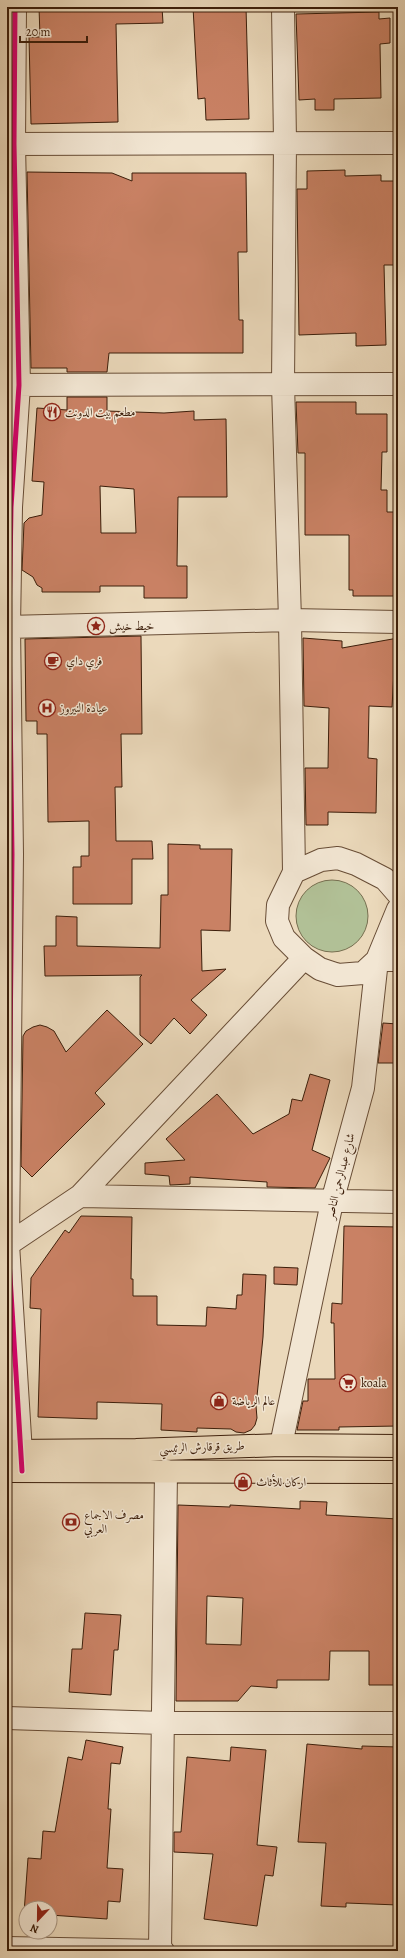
<svg xmlns="http://www.w3.org/2000/svg" width="405" height="1958" font-family="Alegreya,Amiri,serif">
	<rect width="100%" height="100%" fill="#ebd9bb"/>
	<filter id="stains"><feTurbulence type="fractalNoise" baseFrequency=".005" numOctaves="4"/><feColorMatrix values="0 0 0 0 .2 0 0 0 0 .09 0 0 0 0 .02 0 0 0 .5 -.17"/></filter>
	<radialGradient id="worn" r=".72"><stop offset=".6" stop-color="#630" stop-opacity="0"/><stop offset="1" stop-color="#630" stop-opacity=".3"/></radialGradient>
	<!-- green -->
	<path fill="#b1c096" stroke="#766f50" d="M296 916a36 36 0 1 1 72 0a36 36 0 1 1-72 0Z"/>
	<!-- building -->
	<path fill="#c98164" stroke="#3c1e0a" fill-rule="evenodd" d="M39 7H162L163 23 116 24 118 122 31 124 29 37H40Z
		M193 7H246L249 119 206 120 205 98 198 99Z
		M379 12V19L390 18V43L380 44 381 98 334 99V110H315V99L299 100 296 14Z
		M345 170V176L381 175V181H398V265H384L386 345 356 346V333L299 335 297 189H307V171Z
		M27 172 112 173 132 181V173H246L247 252H238L239 320H243V353H109L107 372H67V368H31Z
		M67 397H107V411L164 413 194 411V420L226 419 227 497H178L177 566H187V598H144V586H100V592H42V588L37 585 33 577 22 570 24 523 29 518 42 515 44 482 32 481 37 408 67 410ZM100 486 134 489 136 533H101Z
		M296 402H356V414H387V452H382L381 490H387V512H398V596H353V590H349V535H305V453H298Z
		M141 636 142 734H121L122 787H115L116 841H152L153 859H132V904H73V867H81V856H89V821L48 822 47 734H37V721H26L25 639Z
		M303 638 342 641V648L398 638V671H394L392 707 369 706 368 758 377 759 376 813 328 812V825H306L305 768H328L329 708 304 706Z
		M168 844 200 845V849H232L230 931 201 930 202 971 226 969 191 1000 207 1015 190 1034 174 1018 151 1044 140 1035V977L142 975 45 976 44 946H56V916L77 917V946L160 948 161 895H168Z
		M107 1010 143 1044 95 1093 105 1104 32 1177 21 1166 23 1036 26 1031 33 1027 40 1025 47 1027 54 1031 66 1052Z
		M383 1023 398 1024V1063H378Z
		M310 1074 330 1080 312 1150 330 1158 315 1188 267 1187V1182L190 1177V1184L170 1185 169 1176 145 1174V1163L185 1160 166 1139 217 1094 253 1134 289 1114 292 1099 302 1101Z
		M81 1216 132 1217 131 1279H133V1296H157V1325L206 1326 207 1307 236 1309 237 1295H242L243 1274 266 1275 263 1337 256 1406 257 1418 255 1425 251 1430 244 1433 236 1432 231 1429 197 1428V1432L161 1430 162 1404 97 1402V1419L38 1417 41 1309 30 1308 31 1278 65 1230 69 1233Z
		M344 1226 398 1227V1426L339 1427V1430H297L303 1401H308V1379H335L334 1323H331L332 1303 342 1304Z
		M274 1267 298 1268 297 1285 274 1284Z
		M300 1501 327 1502 326 1515 398 1519V1685H369V1651H330L329 1680H277V1688L251 1686 238 1701H176L178 1505 230 1507V1505L300 1509ZM207 1596 243 1598 241 1645 206 1644Z
		M85 1613 121 1615 118 1650H114L111 1695 69 1692 72 1649H82Z
		M86 1740 123 1747 120 1764 111 1763 108 1809H111L107 1868 123 1869 120 1902 108 1901 107 1919 50 1915V1908H26V1913H24L28 1858 41 1859 43 1831 55 1832 68 1757 82 1760Z
		M307 1744 362 1749V1746L398 1747V1905L346 1903V1907L321 1906 326 1843 298 1842Z
		M231 1747 266 1750 257 1845 277 1847 273 1876 265 1875 257 1926 204 1919 213 1854 174 1852V1832H181L187 1757 230 1761Z"/>
	<g fill="none" stroke-linecap="round" stroke-linejoin="round">
		<!-- street casing -->
		<g stroke="#684d36" stroke-width="24">
			<path id="street" d="M15 7 14 144 19 385 11 507 9 627 12 854 8 1244 22 1469
				M283 7 285 142 283 385 290 620 294 872 278 905 277 921 284 938 304 958 320 969 338 975 363 973 377 960H398
				M7 144 398 143
				M7 385 398 384
				M7 627 290 620 398 622
				M294 872 321 860 338 858 356 864 385 879 398 894
				M80 1196 398 1202
				M7 1245 80 1196 304 958
				M281 1445 332 1202 363 1088 377 960 398 909
				M7 1718 163 1723H398
				M7 1948 163 1951
				M160 1951 166 1471"/>
		</g>
		<!-- primary casing -->
		<g stroke="#3c1e0a" stroke-width="24">
			<path id="primary" d="M7 1451 136 1450 281 1445 398 1446
				M7 1471 398 1472"/>
		</g>
		<!-- street -->
		<use href="#street" stroke="#f2e6d3" stroke-width="22"/>
		<!-- primary -->
		<use href="#primary" stroke="#ebd9bb" stroke-width="22"/>
		<!-- cycleway casing -->
		<g stroke="#f2e6d3" stroke-width="8">
			<path id="cycleway" d="M15 7 14 144 19 385 11 507 9 627 12 854 8 1244 22 1471"/>
		</g>
		<!-- cycleway -->
		<use href="#cycleway" stroke="#d6006c" stroke-width="5"/>
	</g>
	<!-- icons -->
	<defs>
		<g id="restaurant-ring" transform="scale(0.9)"><circle r="9.5" fill="#f2e6d3" stroke="#8f2418" stroke-width="1.5"/><path d="M-5-6h1v4h1v-4h1v4h1v-4h1v5L-1.5 .5V6h-2V.5L-5-1ZM5-6V6H3V1.5H1.5Q1.5-4 5-6Z" fill="#8f2418"/></g>
		<g id="sight-ring" transform="scale(0.9)"><circle r="9.5" fill="#f2e6d3" stroke="#8f2418" stroke-width="1.5"/><path d="M0-6L1.8-2.2L6-1.7L2.9 1.2L3.7 5.4L0 3.3L-3.7 5.4L-2.9 1.2L-6-1.7L-1.8-2.2Z" fill="#8f2418"/></g>
		<g id="cafe-ring" transform="scale(0.9)"><circle r="9.5" fill="#f2e6d3" stroke="#8f2418" stroke-width="1.5"/><path d="M-5.5-4.5H6V0H3Q3 3.5 0 3.5H-2.5Q-5.5 3.5-5.5 0ZM3-3.2v2h1.7v-2ZM-6 4.5H4V6H-6Z" fill="#8f2418"/></g>
		<g id="hospital-ring" transform="scale(0.9)"><circle r="9.5" fill="#f2e6d3" stroke="#8f2418" stroke-width="1.5"/><path d="M-5-5h3v3.5h4V-5h3V5h-3V1.5h-4V5h-3Z" fill="#8f2418"/></g>
		<g id="supermarket-ring" transform="scale(0.9)"><circle r="9.5" fill="#f2e6d3" stroke="#8f2418" stroke-width="1.5"/><path d="M-6-5.5h2.5l.6 2H6L4.5 2H-2.5L-4.4-4H-6ZM-1.5 3.2a1.3 1.3 0 1 0 .1 0ZM3 3.2a1.3 1.3 0 1 0 .1 0Z" fill="#8f2418"/></g>
		<g id="shop-ring" transform="scale(0.9)"><circle r="9.5" fill="#f2e6d3" stroke="#8f2418" stroke-width="1.5"/><path d="M-5-2.5h2.3a2.7 3.5 0 0 1 5.4 0H5L5.5 6h-11ZM-1.5-2.5h3a1.5 2.3 0 0 0-3 0Z" fill="#8f2418"/></g>
		<g id="bank-ring" transform="scale(0.9)"><circle r="9.5" fill="#f2e6d3" stroke="#8f2418" stroke-width="1.5"/><path d="M-6-4H6V4H-6ZM0-2.3a2.3 2.3 0 1 0 0 4.6a2.3 2.3 0 1 0 0-4.6Z" fill="#8f2418"/></g>
	</defs>
	<g fill-rule="evenodd">
		<use href="#restaurant-ring" x="52" y="412"/>
		<use href="#sight-ring" x="96" y="626"/>
		<use href="#cafe-ring" x="53" y="661"/>
		<use href="#hospital-ring" x="47" y="708"/>
		<use href="#supermarket-ring" x="348" y="1383"/>
		<use href="#shop-ring" x="219" y="1401"/>
		<use href="#shop-ring" x="243" y="1482"/>
		<use href="#bank-ring" x="71" y="1522"/>
	</g>
	<g text-anchor="middle" dominant-baseline="central" stroke-width="3" stroke-linejoin="round" paint-order="stroke">
		<!-- poi labels -->
		<g font-size="12" fill="#3c1e0a" stroke="#f2e6d3" text-anchor="start">
			<text x="65" y="412">مطعم بيت الدونت</text>
			<text x="109" y="626">خيط خيش</text>
			<text x="66" y="661">فري داي</text>
			<text x="60" y="708">عيادة النيروز</text>
			<text x="361" y="1383">koala</text>
			<text x="232" y="1401">عالم الرياضة</text>
			<text x="256" y="1482">اركان للأثاث</text>
			<text x="84" y="1515">مصرف الاجماع<tspan x="84" dy="14">العربي</tspan></text>
		</g>
		<!-- street labels -->
		<g font-size="12" fill="#3c1e0a" stroke="#f2e6d3">
			<text transform="translate(340 1176) rotate(-76)">شارع عبدالرحمن الناصر</text>
			<text transform="translate(202 1447) rotate(-2)">طريق قرقارش الرئيسي</text>
		</g>
	</g>
	<!-- margin -->
	<rect width="405" height="1958" fill="none" stroke="#ebd9bb" stroke-width="24"/>
	<rect x="8" y="8" width="389" height="1942" fill="none" stroke="#3c1e0a" stroke-width="2"/>
	<rect x="12" y="12" width="381" height="1934" fill="none" stroke="#3c1e0a"/>
	<!-- north arrow -->
	<g transform="translate(38 1920) rotate(202)"><circle r="19" fill="#f2e6d3" stroke="#a99683"/>
	<path d="M0-3L7 15L0 10L-7 15Z" fill="#8f2418"/>
	<text y="-6" font-size="11" font-weight="bold" text-anchor="middle" fill="#3c1e0a">N</text>
	</g>
	<!-- scale -->
	<path d="M20 36v6h67v-6" fill="none" stroke="#3c1e0a" stroke-width="2"/>
	<text x="26" y="36" font-size="12" fill="#3c1e0a" stroke="#f2e6d3" stroke-width="3" paint-order="stroke">20 m</text>
	<rect width="100%" height="100%" filter="url(#stains)"/>
	<rect width="100%" height="100%" fill="url(#worn)"/>
</svg>
